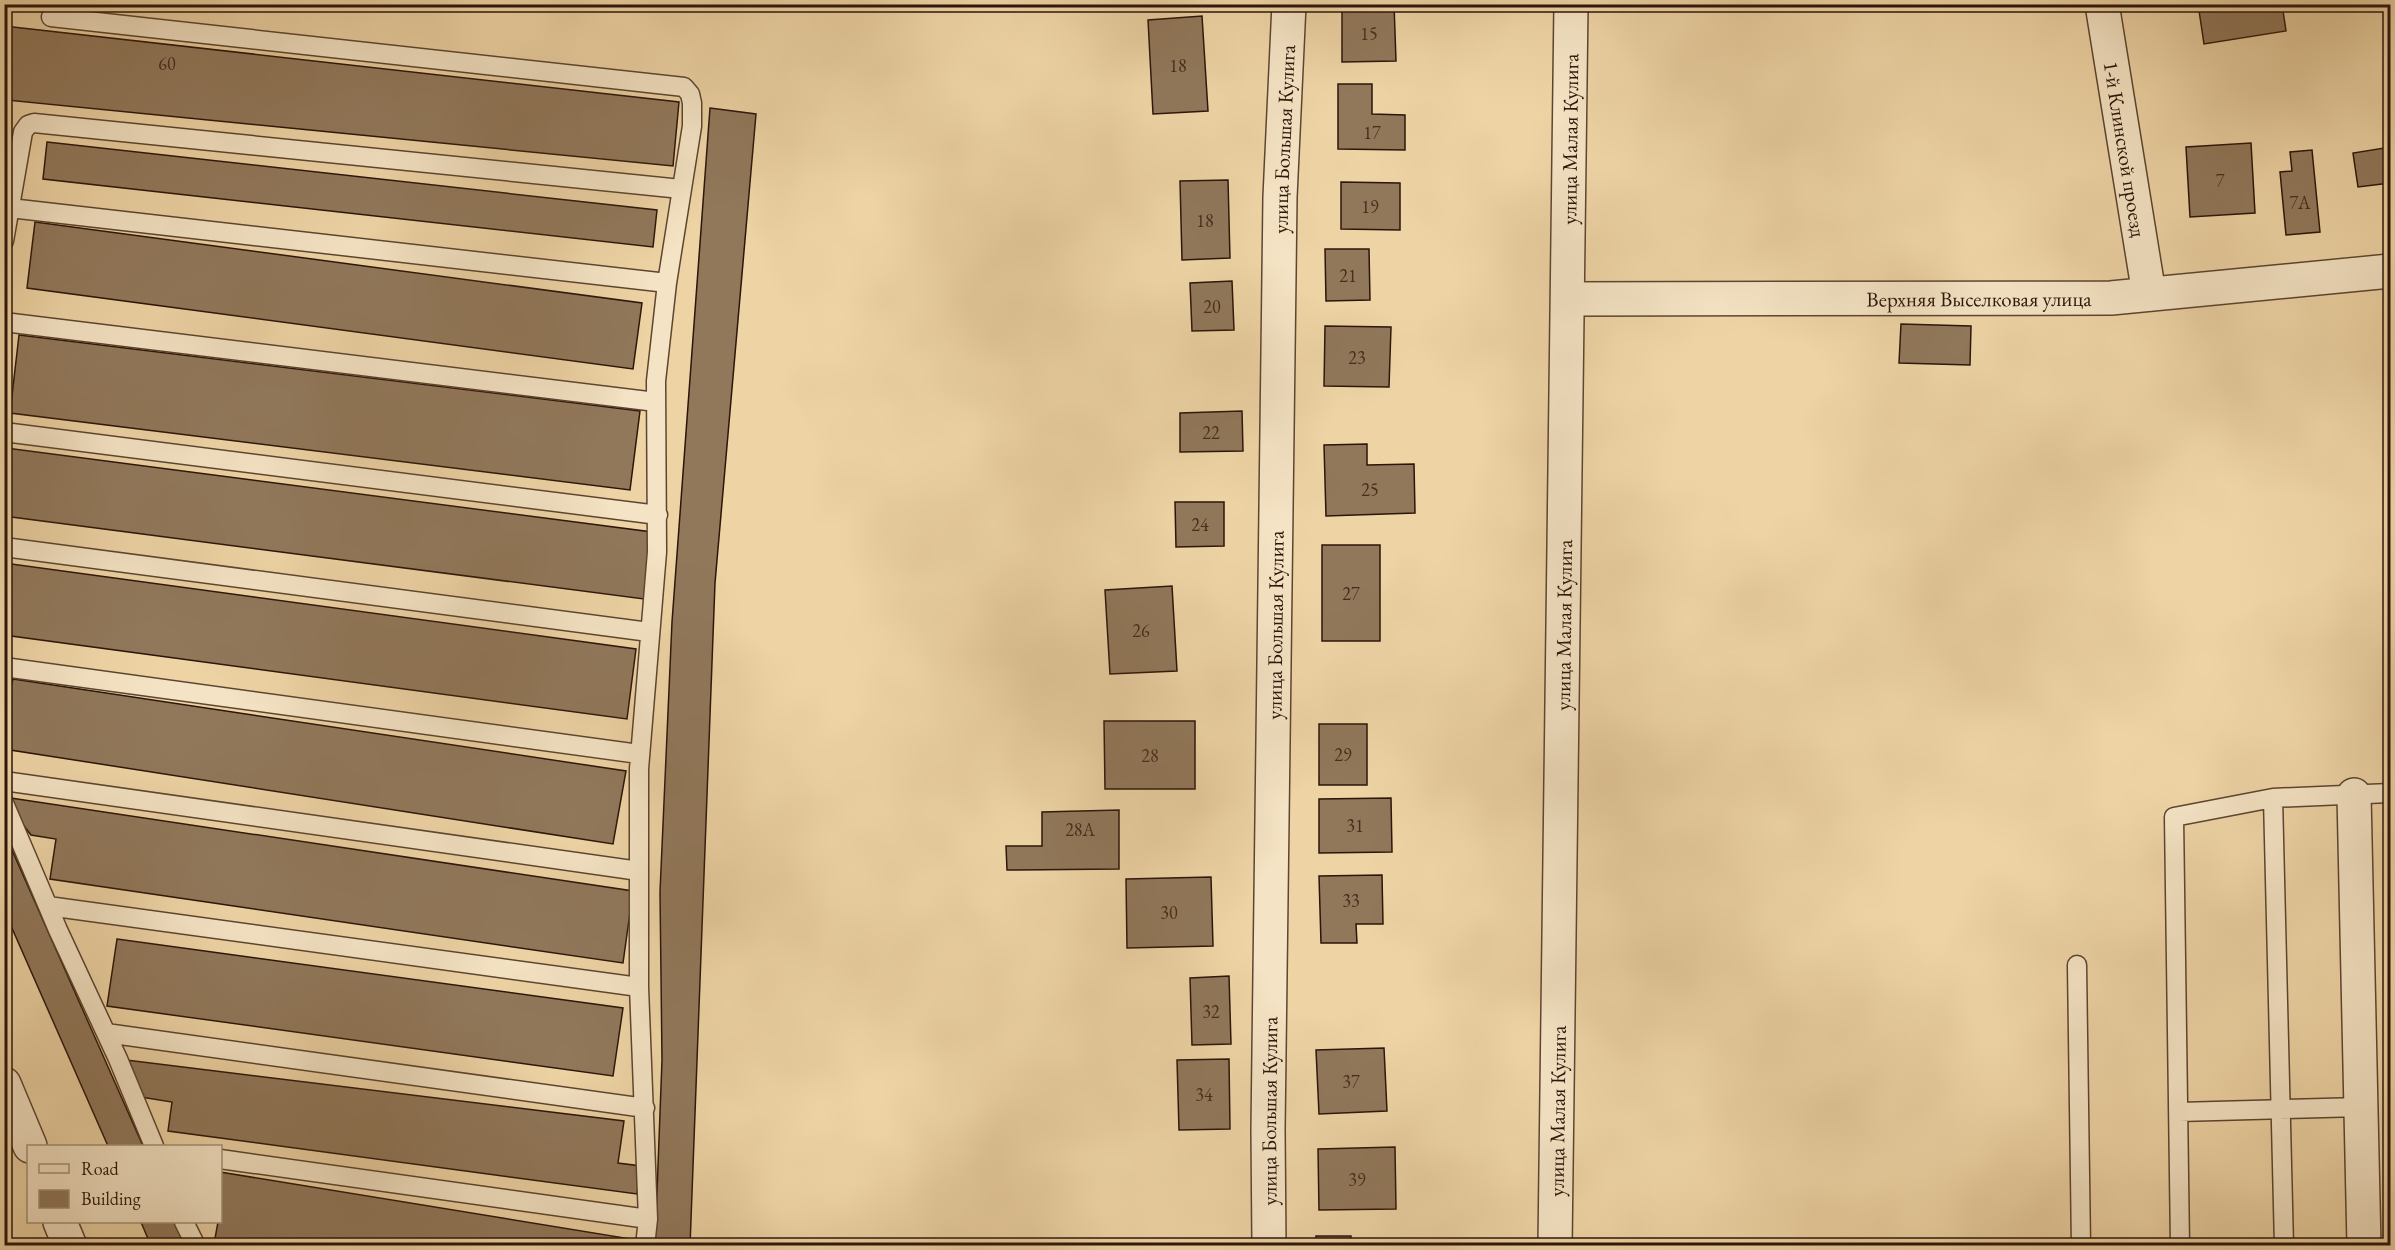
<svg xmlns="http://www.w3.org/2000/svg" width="2395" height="1250" font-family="'EB Garamond',serif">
	<rect width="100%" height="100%" fill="#eed4a5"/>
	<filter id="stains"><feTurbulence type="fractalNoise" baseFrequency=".00333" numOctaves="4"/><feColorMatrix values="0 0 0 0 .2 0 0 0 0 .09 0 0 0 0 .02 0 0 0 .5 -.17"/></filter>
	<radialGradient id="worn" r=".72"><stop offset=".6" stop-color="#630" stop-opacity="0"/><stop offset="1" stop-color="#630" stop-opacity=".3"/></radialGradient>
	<!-- building -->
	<path fill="#91785b" stroke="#2c150a" stroke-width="1.5" d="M1342 4H1394L1396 61 1342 62Z
		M2198 4H2282L2286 31 2204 44Z
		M1202 16 1208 111 1153 114 1148 20Z
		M4 26 679 102 673 166 7 100 4 113Z
		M1338 84H1372V114L1405 115V150L1338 149Z
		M710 108 756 114 715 583 690 1246H655L662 1060 660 892 672 622Z
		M47 142 657 210 653 247 43 179Z
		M2251 143 2255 213 2190 217 2186 147Z
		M2384 148 2385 159 2390 158V183L2358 187 2353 153Z
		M2312 150 2320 232 2286 235 2280 172 2292 171 2290 152Z
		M1228 180 1230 258 1182 260 1180 181Z
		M1341 182 1400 183V230L1341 229Z
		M35 222 642 303 633 369 27 288Z
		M1325 249H1369L1370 300 1326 301Z
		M1232 281 1234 330 1192 331 1190 283Z
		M1901 324 1971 326 1970 365 1899 363Z
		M1325 326 1391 327 1389 387 1324 386Z
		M19 335 640 411 630 490 10 413Z
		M1242 411 1243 451 1180 452V413Z
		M1367 444V465L1414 464 1415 513 1326 516 1324 445Z
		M6 448 652 532 644 599 4 516Z
		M1175 502H1224V546L1176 547Z
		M1322 545H1380V641H1322Z
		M4 563 636 649 627 719 4 635Z
		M1172 586 1177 671 1110 674 1105 590Z
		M13 679 626 771 613 844 4 749V712Z
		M1104 721H1195V789H1105Z
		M1319 724H1367V785H1319Z
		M4 797 633 891 623 963 50 879 56 839 31 835 4 800Z
		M1391 798 1392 852 1319 853V799Z
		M1119 810V869L1007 870 1006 846H1042V812Z
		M4 832 143 1146H108L4 910Z
		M1382 875 1383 924H1356L1357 943H1321L1319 876Z
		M1211 877 1213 946 1127 948 1126 879Z
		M117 939 623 1008 613 1076 107 1006Z
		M1229 976 1231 1044 1192 1045 1190 978Z
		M1384 1048 1387 1111 1319 1114 1316 1050Z
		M118 1059 624 1121 618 1163 641 1166 637 1194 168 1131 172 1102 141 1097Z
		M1229 1059 1230 1129 1179 1130 1177 1060Z
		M1395 1147 1396 1209 1319 1210 1318 1149Z
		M220 1172 631 1239 630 1246 214 1244 218 1222H220Z
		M141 1222H175L186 1246H151Z
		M1316 1236H1351V1246H1316Z
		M1235 1240V1246H1185V1242Z"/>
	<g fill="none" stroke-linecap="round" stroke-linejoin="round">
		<!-- service casing -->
		<g stroke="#5c4531" stroke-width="21">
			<path id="service" d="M51 17 684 87 690 94 692 103V126L667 283 656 381 657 552 639 769V987L648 1219 645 1246
				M10 208 667 283
				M4 241 23 132 28 125 34 123 681 189
				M4 322 656 402
				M4 432 658 515
				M4 547 649 632
				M4 667 639 754
				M4 781 639 871
				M4 803 58 930 118 1059 154 1146
				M48 906 639 987
				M2077 965 2081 1246
				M106 1033 645 1108
				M2179 1112 2361 1107
				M220 1159 648 1219
				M184 1222 196 1246
				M2180 1246 2174 817 2273 798
				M2284 1246 2273 798 2390 793"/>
		</g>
		<!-- minor casing -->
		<g stroke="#5c4531" stroke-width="36">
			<g id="minor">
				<path id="s1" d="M2102 4 2149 294"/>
				<path id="s2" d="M1568 299 2111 298 2390 271"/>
				<path d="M2354 795 2364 1246"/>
				<path d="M4 1084 30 1146"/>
				<path d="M60 1222 70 1246"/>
				<path id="s3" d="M1269 1246 1268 1130 1280 197 1289 4"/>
				<path id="s4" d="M1555 1246 1571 4"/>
			</g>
		</g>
		<!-- service -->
		<use href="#service" stroke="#f4e3c4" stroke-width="18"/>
		<!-- minor -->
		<use href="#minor" stroke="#f4e3c4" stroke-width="33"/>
	</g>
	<g text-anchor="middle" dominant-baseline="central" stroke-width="4.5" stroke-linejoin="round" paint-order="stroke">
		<!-- number labels -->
		<g font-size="18" fill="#452e1e">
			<text x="1369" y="33">15</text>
			<text x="167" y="63">60</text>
			<text x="1178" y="65">18</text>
			<text x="1372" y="132">17</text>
			<text x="2220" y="180">7</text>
			<text x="2300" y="202">7А</text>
			<text x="1370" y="206">19</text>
			<text x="1205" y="220">18</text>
			<text x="1348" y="275">21</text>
			<text x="1212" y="306">20</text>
			<text x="1357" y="357">23</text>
			<text x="1211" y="432">22</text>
			<text x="1370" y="489">25</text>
			<text x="1200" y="524">24</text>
			<text x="1351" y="593">27</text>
			<text x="1141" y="630">26</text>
			<text x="1343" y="754">29</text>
			<text x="1150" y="755">28</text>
			<text x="1355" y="825">31</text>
			<text x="1080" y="829">28А</text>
			<text x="1351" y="900">33</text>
			<text x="1169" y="912">30</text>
			<text x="1211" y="1011">32</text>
			<text x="1351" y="1081">37</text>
			<text x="1204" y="1094">34</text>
			<text x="1357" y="1179">39</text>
		</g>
		<!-- street labels -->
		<g font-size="21" fill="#2c150a" stroke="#f4e3c4">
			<text stroke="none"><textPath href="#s3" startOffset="1107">улица Большая Кулига</textPath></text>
			<text stroke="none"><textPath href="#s4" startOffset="1107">улица Малая Кулига</textPath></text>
			<text stroke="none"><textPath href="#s1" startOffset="147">1-й Клинской проезд</textPath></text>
			<text stroke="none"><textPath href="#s2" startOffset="411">Верхняя Выселковая улица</textPath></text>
			<text stroke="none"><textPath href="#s3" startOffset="621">улица Большая Кулига</textPath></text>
			<text stroke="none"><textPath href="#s4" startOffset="621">улица Малая Кулига</textPath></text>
			<text stroke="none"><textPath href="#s3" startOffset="135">улица Большая Кулига</textPath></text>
			<text stroke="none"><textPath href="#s4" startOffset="135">улица Малая Кулига</textPath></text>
		</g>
	</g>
	<!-- margin -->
	<rect width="2395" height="1250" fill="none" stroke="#eed4a5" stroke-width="24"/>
	<rect x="6" y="6" width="2383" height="1238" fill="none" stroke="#2c150a" stroke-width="3"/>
	<rect x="12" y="12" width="2371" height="1226" fill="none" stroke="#2c150a" stroke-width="1.5"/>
	<!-- legend -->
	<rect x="27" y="1145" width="195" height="78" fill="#f4e3c4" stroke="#a4917a" stroke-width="1.5"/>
	<rect x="39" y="1164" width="30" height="9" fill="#f4e3c4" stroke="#a4917a" stroke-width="1.5"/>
	<text x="81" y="1175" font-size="18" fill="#2c150a">Road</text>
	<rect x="39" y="1190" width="30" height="18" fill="#91785b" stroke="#a4917a" stroke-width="1.5"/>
	<text x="81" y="1205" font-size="18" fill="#2c150a">Building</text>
	<rect width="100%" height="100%" filter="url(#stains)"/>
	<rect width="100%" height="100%" fill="url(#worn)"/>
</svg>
